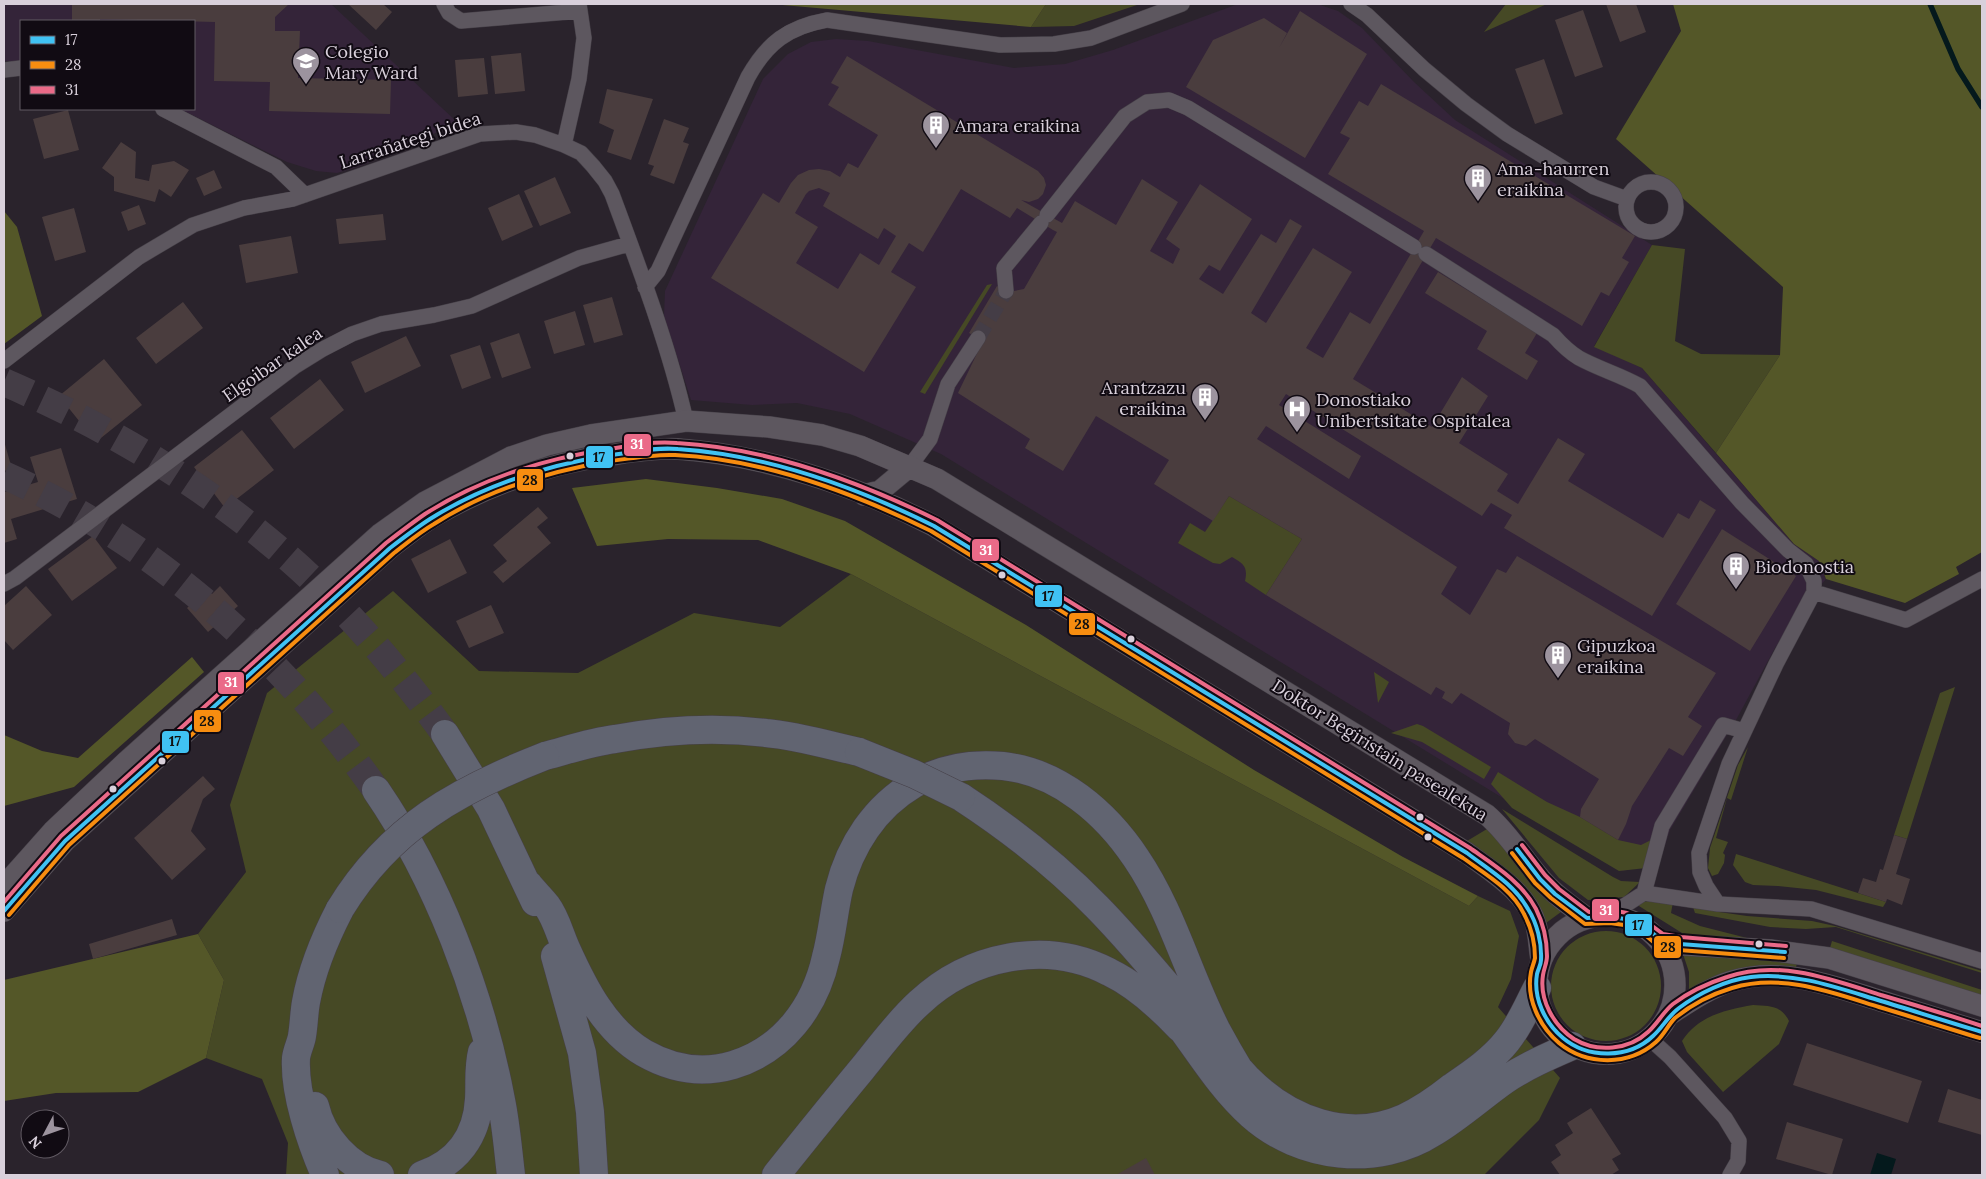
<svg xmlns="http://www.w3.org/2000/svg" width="1986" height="1179" font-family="Lora,serif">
	<rect width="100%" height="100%" fill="#2a232c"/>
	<!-- built -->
	<path fill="#342439" d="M4 4H331L458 123 363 165 337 173 316 171 287 162 180 109H194V21H21V61H4Z
		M1238 4H1317L1338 11 1362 28 1414 82 1455 120 1652 245 1594 346 1642 368 1794 544 1819 561 1826 579 1798 612 1775 648 1736 720 1670 830 1659 864 1622 871 941 454 850 414 797 403 752 405 691 400 664 316 665 291 763 79 788 54 811 42 836 39 868 41 1014 68 1065 64 1113 50Z"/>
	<!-- green -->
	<path fill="#464925" d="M1046 4H1140L1074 26 1031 27Z
		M1506 4H1547L1484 32Z
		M1652 245 1685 249 1675 341 1701 354 1780 355 1716 453 1642 368 1594 347Z
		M992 284 925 394 920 392 987 285Z
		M1229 496 1302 539 1266 595 1245 581C1248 567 1244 564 1232 557L1220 564 1213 563 1178 543 1190 523 1205 532Z
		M851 574 1469 906 1478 896 1510 911 1519 936 1511 979 1498 1007 1560 1078 1539 1120 1484 1175H286L288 1143 262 1079 206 1058 224 980 198 934 246 872 230 805 267 693 393 591 479 671 578 673 694 613 780 627Z
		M1374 672 1389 682 1378 703Z
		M1955 687 1907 839 1894 835 1940 693Z
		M1417 724 1423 726 1491 767 1484 779 1422 742 1391 733Z
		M1748 747 1731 800 1727 798 1716 838 1728 842 1723 853 1725 855 1724 863 1718 874 1712 876 1708 868 1710 848 1738 765Z
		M1498 772 1547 802 1580 817 1618 840 1641 845 1653 839 1646 868 1619 871 1512 808 1491 784Z
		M1502 809 1613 877 1621 881 1640 882 1624 897 1588 900 1559 878Z
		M1492 826 1565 909 1546 923 1531 894 1525 886 1462 844Z
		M1736 854 1886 902 1883 907 1816 890 1778 886 1753 885 1745 882 1733 865Z
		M1652 900 1673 902 1671 913 1700 926 1751 939 1699 937 1682 933 1639 906V903Z
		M1692 904 1719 912 1747 916 1812 921 1835 926 1982 971V973L1836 927 1806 929 1770 927 1695 913Z
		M1551 986a55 55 0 1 1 110 0a55 55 0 1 1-110 0Z
		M1832 941 1982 990V996L1830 948Z
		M1683 954 1797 963 1796 967C1752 965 1728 967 1689 991V972Z
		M1753 1005C1769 1006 1781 1005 1789 1021L1779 1044 1723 1092 1687 1052 1682 1041C1698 1016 1725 1010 1753 1005Z"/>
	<!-- forest -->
	<path fill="#545728" d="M771 4H1046L1031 27Z
		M1673 4H1982V552L1956 567 1959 574 1905 603 1826 579 1819 561 1794 544 1716 453 1780 355 1783 287 1616 139 1681 31Z
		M4 211 17 227 42 316 4 344Z
		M646 479 717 488 782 499 845 521 1026 625 1254 770 1403 857 1478 896 1469 906 851 574 758 540 668 539 597 546 572 488Z
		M192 657 204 672 74 787 4 806V735L42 751 78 758Z
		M198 934 224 980 206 1058 138 1092 56 1093 4 1101V980Z"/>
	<!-- water -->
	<path fill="#04191c" d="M1877 1153 1896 1159 1891 1175H1870Z"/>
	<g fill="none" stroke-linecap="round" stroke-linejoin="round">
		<!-- stream -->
		<path stroke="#04191c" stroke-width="5.5" d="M1930 4 1958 69 1982 107"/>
	</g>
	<!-- building -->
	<path fill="#4a3d3e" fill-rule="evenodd" d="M72 4H289L275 17V31H300L298 78 391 80 390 114 269 111 270 82 214 81 215 22 100 19V21H72Z
		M348 4H383L392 12 376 30Z
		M1606 4H1636L1646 32 1620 42Z
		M1583 10 1603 67 1575 77 1555 20Z
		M1300 11 1367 54 1305 158 1186 87 1213 40 1264 18 1287 33 1279 48Z
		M521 53 525 91 495 94 491 56Z
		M847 56 1038 171 1044 178 1046 185 1043 194 1038 199 1029 202 1021 200 1062 223 1075 201 1116 225 1142 179 1178 202 1150 251 1173 264 1180 249 1166 239 1200 184 1252 219 1220 271 1209 265 1199 279 1223 294 1261 234 1276 243 1290 219 1302 226 1251 313 1266 323 1313 248 1352 272 1306 348 1323 358 1350 312 1370 324 1424 231 1328 174 1350 138 1340 133 1359 101 1368 106 1381 84 1635 236 1622 258 1629 262 1609 296 1601 292 1582 326 1436 238 1353 379 1432 427 1462 377 1488 396 1459 443 1508 474 1497 491 1518 504 1558 438 1585 454 1568 481 1663 538 1678 513 1689 519 1700 500 1716 510 1652 616 1504 528 1512 515 1491 503 1482 516 1286 394 1279 405 1361 456 1349 479 1266 426 1257 439 1457 567 1441 594 1470 615 1497 569 1506 573 1517 556 1716 673 1688 717 1702 726 1683 756 1669 748 1632 806 1626 824 1618 840 1580 817 1581 809 1599 779 1535 739 1526 746 1515 743 1508 734 1510 723 1461 693 1452 704 1442 698 1445 692 1436 687 1431 695 1266 595 1302 539 1229 496 1213 521 1154 484 1169 460 1096 416 1063 471 1025 448 1030 439 958 393 983 341 969 333 997 286 1012 294 1014 291 1024 289 1057 232 1053 230 1017 208 1010 218 961 189 923 252 909 243 891 272 916 287 864 372 711 278 763 193 779 203 791 183 798 175 809 170 819 169 830 171 840 177 848 163 858 168 878 135 828 105 839 87 831 83ZM819 188 830 193 823 206 878 239 884 228 896 236 879 265 860 253 838 289 796 263 818 227 795 213 806 194 809 191Z
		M484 58 488 94 458 97 455 60Z
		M1544 59 1563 114 1535 124 1515 69Z
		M607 89 653 99 631 160 607 152 614 130 599 123Z
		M68 110 79 150 44 159 33 119Z
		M664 119 689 128 683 142 689 144 674 184 650 175 654 166 648 164Z
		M121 142 136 152 135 178 149 181 152 165 174 161 189 170 171 197 159 189 155 202 114 191V177L102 168Z
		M214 170 222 188 204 196 196 178Z
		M555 177 571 213 540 226 524 191Z
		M519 194 533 227 502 241 488 208Z
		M139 205 146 224 128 231 121 212Z
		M74 208 86 252 55 261 42 217Z
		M383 214 386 240 339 244 336 219Z
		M291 236 298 273 246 283 239 245Z
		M1438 272 1537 333 1525 353 1538 361 1527 380 1477 349 1487 331 1425 293Z
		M612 297 623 335 594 343 583 305Z
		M183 302 203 328 156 364 136 338Z
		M575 311 585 345 554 354 544 321Z
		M519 333 531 368 502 378 490 343Z
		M406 336 421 366 365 393 351 362Z
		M480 345 491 378 462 389 450 355Z
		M104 359 142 405 96 442 59 396Z
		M320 379 344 410 294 449 270 418Z
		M242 430 274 470 225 508 194 467Z
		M4 441 12 469 4 471Z
		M61 448 77 499 11 519 17 539 4 543V492L38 482 30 457Z
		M538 507 548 518 537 527 551 543 503 583 493 572 507 561 493 545Z
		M1722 529 1796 576 1750 651 1676 604Z
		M93 536 117 568 72 601 48 569Z
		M450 539 467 573 428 593 411 559Z
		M26 586 52 615 13 650 4 640V606Z
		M220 586 238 606 208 632 187 608 207 589 212 594Z
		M491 605 504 633 469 648 456 621Z
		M203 776 215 789 203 799 191 831 206 849 172 880 134 838Z
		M1894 835 1907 839 1896 874 1910 879 1902 905 1887 899 1886 902 1858 893 1863 878 1876 882 1880 869 1883 870Z
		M172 919 177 935 93 959 89 944Z
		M1807 1043 1922 1081 1908 1123 1793 1085Z
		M1948 1089 1982 1100V1135L1938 1122Z
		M1591 1108 1621 1154 1612 1159 1619 1170 1611 1175H1560L1551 1162 1561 1155 1555 1145 1573 1133 1567 1123Z
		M1787 1122 1843 1139 1832 1175 1776 1159Z
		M1146 1158 1155 1175H1116Z"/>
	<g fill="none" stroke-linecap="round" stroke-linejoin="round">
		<!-- minor-tunnel -->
		<path stroke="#443d46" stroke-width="15" stroke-dasharray="15 8" stroke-linecap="butt" d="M978 338 1006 291"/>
		<!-- motorway-tunnel -->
		<path stroke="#443d46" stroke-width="28" stroke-dasharray="28 14" stroke-linecap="butt" d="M4 382C131 437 248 511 344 611 381 650 414 691 445 734
			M4 475C156 543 281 655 376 790"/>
		<!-- minor casing -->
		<g stroke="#464048" stroke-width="16">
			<path id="minor" d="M444 4 449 13 461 21 580 11
				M1351 4 1367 15 1424 69 1466 104 1507 134 1594 187 1627 199
				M4 70 21 68
				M163 109 276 167 305 195
				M564 145 579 79 584 38 579 4
				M1626 207a25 25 0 1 1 50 0a25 25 0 1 1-50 0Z
				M1047 215 1125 116 1147 102 1169 100 1188 108 1414 247
				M1426 254 1553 335C1561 344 1569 352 1579 358 1599 369 1621 375 1640 386L1742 503 1788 550 1806 564 1814 581V592L1776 664 1729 764 1699 853 1700 872 1706 886 1718 904
				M645 287 658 271 748 77C767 43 788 27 827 20L1000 45 1054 44 1091 38 1182 4
				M1006 291 1004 268 1041 223
				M4 361 139 257 193 225 244 208 293 199 480 134 516 132 535 135 564 145 581 153 593 166 605 181 612 194C639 267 669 346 686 421
				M910 466 930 439 948 384 978 338
				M4 584 15 578 294 367 323 349 352 334 381 324 434 315 472 306 579 258 629 244
				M1814 592 1906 620 1982 579
				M1644 893 1662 826 1723 725 1744 731
				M1610 915 1644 893 1718 904 1811 909 1982 961
				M1650 1039 1670 1057 1725 1118 1739 1141 1738 1161 1730 1175"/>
		</g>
		<!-- secondary casing -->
		<g stroke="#464048" stroke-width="22">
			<path id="secondary" d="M864 495 880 491 910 466
				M4 886 53 831 127 761 380 534 425 502 511 457 547 445 591 435 686 421 769 427 822 435 860 446 937 479 1487 815C1508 833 1522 857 1540 878 1553 894 1571 906 1587 918
				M4 911 65 841 390 548C405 537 420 524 436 515 492 483 553 462 617 454 637 451 658 448 678 449 764 455 858 486 934 526L1467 853C1492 872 1527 892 1536 925 1539 936 1539 948 1541 959
				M1537 985a69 69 0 1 1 138 0a69 69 0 1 1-138 0Z
				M1659 940 1684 945 1770 950 1829 958 1982 1006
				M1669 1015C1689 1002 1709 988 1732 981 1784 966 1832 986 1881 1001 1914 1011 1948 1022 1982 1032"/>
		</g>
		<!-- motorway casing -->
		<g stroke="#464048" stroke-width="29">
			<path id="motorway" d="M445 734 491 809 535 902
				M545 756C568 750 591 742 615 739 664 730 717 727 766 733 798 736 828 745 859 752
				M376 790C437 879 481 994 501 1100 506 1124 508 1150 511 1175
				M961 797C1010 829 1056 865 1097 907 1150 961 1196 1023 1248 1079 1289 1120 1348 1143 1404 1118 1421 1110 1437 1099 1452 1087 1471 1074 1492 1060 1507 1041 1520 1025 1528 1005 1537 988
				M528 884C534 892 541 898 547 906 556 918 560 935 566 948 584 988 605 1030 644 1053 672 1069 702 1074 733 1065 783 1050 815 1007 826 957 832 935 834 911 839 889 850 845 875 807 914 784 941 768 971 763 1003 766 1059 772 1106 813 1136 858 1172 911 1188 974 1217 1031 1224 1044 1232 1058 1240 1071
				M555 956 582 1053 590 1112 594 1175
				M1182 1029C1203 1058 1224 1091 1251 1115 1300 1159 1378 1168 1434 1132 1459 1117 1481 1097 1505 1080 1526 1066 1549 1056 1572 1046
				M315 1106C322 1137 349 1168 380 1175
				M325 1175C311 1143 294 1093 296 1058 297 1050 301 1043 302 1036 304 1024 304 1013 306 1002 312 969 325 938 340 909
				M422 1175C457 1163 477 1136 479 1099 480 1083 478 1068 482 1052
				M776 1175C804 1140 833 1104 862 1069 880 1047 898 1022 919 1003 969 956 1046 939 1109 972 1136 985 1160 1007 1180 1028"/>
		</g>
		<!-- minor -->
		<use href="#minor" stroke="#5d575f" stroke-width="15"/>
		<!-- secondary -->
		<use href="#secondary" stroke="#5d575f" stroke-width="21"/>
		<!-- motorway -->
		<use href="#motorway" stroke="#616471" stroke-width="28"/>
		<!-- motorway-bridge casing -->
		<g stroke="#464048" stroke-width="29" stroke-linecap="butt">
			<path id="motorway-bridge" d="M859 752 914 774 961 797
				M340 909C390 827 458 790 545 756"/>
		</g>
		<!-- motorway-bridge -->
		<use href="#motorway-bridge" stroke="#616471" stroke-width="28"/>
		<!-- bus-1 casing -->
		<g stroke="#110b13" stroke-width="8">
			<path id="bus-1" d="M1517 849 1540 879 1555 894 1587 918 1611 917 1625 919 1647 929 1660 939 1680 944 1785 952
				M4 911 65 841 390 548C403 538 416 528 430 519 484 485 547 465 611 455 633 452 656 447 678 449 768 455 854 486 934 526L1467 853C1489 870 1514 884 1528 909 1537 923 1542 943 1541 960 1541 965 1538 969 1537 974 1533 998 1545 1023 1563 1038 1588 1059 1629 1059 1653 1036 1663 1027 1668 1016 1679 1008 1699 993 1726 980 1751 977 1796 972 1838 988 1881 1001 1914 1011 1948 1022 1982 1032"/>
		</g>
		<!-- bus-2 casing -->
		<g stroke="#110b13" stroke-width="8">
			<path id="bus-2" d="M1512 853 1535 883 1551 898 1585 924 1610 923 1624 925 1644 934 1657 945 1679 950 1784 958
				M9 915 69 845 394 553C407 543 420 532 434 524 487 490 549 471 611 461 632 458 654 454 675 455 764 459 852 492 931 531L1463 858C1485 874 1512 889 1524 914 1531 927 1535 943 1535 958 1534 963 1532 967 1531 972 1526 998 1539 1026 1559 1043 1587 1066 1629 1066 1656 1042 1664 1035 1668 1025 1675 1018 1691 1005 1712 994 1732 988 1782 973 1831 992 1879 1007 1913 1017 1946 1028 1980 1038"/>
		</g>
		<!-- bus-3 casing -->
		<g stroke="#110b13" stroke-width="8">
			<path id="bus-3" d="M1522 845 1545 875 1559 889 1589 912 1611 910 1627 913 1643 919 1663 934 1681 937 1786 946
				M4 902 61 836 386 543C399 533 412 523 425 514 480 479 546 458 610 449 632 445 655 441 677 443 768 448 856 480 937 520L1470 848C1494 865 1522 882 1536 909 1543 923 1547 940 1547 956 1547 963 1544 968 1543 975 1539 1000 1554 1026 1574 1039 1597 1053 1629 1050 1648 1032 1658 1023 1663 1012 1673 1004 1689 992 1708 983 1727 977 1779 959 1831 979 1881 995 1915 1005 1949 1015 1982 1026"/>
		</g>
		<!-- bus-1 -->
		<use href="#bus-1" stroke="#40c2f3" stroke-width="4"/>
		<!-- bus-2 -->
		<use href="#bus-2" stroke="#f78d10" stroke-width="4"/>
		<!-- bus-3 -->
		<use href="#bus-3" stroke="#ea6a88" stroke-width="4"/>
	</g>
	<!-- icons -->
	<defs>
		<g id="school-pin" transform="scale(1.4375)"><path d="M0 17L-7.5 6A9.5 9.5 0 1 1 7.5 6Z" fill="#9c939e" stroke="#110b13"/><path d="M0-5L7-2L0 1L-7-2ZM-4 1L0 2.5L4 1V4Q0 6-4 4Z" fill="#fff"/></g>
		<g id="building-pin" transform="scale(1.4375)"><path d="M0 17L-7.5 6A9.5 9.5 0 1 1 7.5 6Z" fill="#9c939e" stroke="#110b13"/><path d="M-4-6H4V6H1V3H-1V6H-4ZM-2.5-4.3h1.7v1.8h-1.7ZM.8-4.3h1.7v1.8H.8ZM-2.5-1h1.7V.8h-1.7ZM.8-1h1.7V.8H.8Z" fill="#fff"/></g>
		<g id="hospital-pin" transform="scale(1.4375)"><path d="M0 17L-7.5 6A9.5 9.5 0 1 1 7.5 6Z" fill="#9c939e" stroke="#110b13"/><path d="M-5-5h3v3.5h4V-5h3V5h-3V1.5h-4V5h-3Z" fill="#fff"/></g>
	</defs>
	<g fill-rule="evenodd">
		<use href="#school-pin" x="306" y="61"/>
		<use href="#building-pin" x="936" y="125"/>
		<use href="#building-pin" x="1478" y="178"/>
		<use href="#building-pin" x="1205" y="397"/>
		<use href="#hospital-pin" x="1297" y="409"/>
		<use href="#building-pin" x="1736" y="566"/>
		<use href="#building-pin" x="1558" y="655"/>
	</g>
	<!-- markers -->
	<g fill="#d9d0db" stroke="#110b13" stroke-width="2">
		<circle cx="570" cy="456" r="4.5"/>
		<circle cx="1002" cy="575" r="4.5"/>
		<circle cx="1131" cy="639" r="4.5"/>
		<circle cx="162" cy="761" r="4.5"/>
		<circle cx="113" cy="789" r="4.5"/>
		<circle cx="1420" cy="817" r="4.5"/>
		<circle cx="1428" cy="837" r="4.5"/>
		<circle cx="1759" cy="944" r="4.5"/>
	</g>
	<g text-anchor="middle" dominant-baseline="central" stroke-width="4" stroke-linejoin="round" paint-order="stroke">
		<!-- poi labels -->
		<g font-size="18" fill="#d9d0db" stroke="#110b13" text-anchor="start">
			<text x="325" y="51">Colegio<tspan x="325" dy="21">Mary Ward</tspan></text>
			<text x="955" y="125">Amara eraikina</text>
			<text x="1497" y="168">Ama-haurren<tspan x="1497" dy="21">eraikina</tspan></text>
			<text x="1186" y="387" text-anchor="end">Arantzazu<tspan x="1186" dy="21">eraikina</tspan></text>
			<text x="1316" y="399">Donostiako<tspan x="1316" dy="21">Unibertsitate Ospitalea</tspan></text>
			<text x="1755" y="566">Biodonostia</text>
			<text x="1577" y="645">Gipuzkoa<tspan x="1577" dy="21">eraikina</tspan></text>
		</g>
		<!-- street labels -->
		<g font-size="18" fill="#d9d0db" stroke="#110b13">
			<text transform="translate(410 140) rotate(-18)">Larrañategi bidea</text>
			<text transform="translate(272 364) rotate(-35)">Elgoibar kalea</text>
			<text transform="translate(1380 750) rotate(32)">Doktor Begiristain pasealekua</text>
		</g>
	</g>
	<g stroke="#110b13" stroke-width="2">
		<rect x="623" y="433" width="29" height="24" rx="5" fill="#ea6a88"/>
		<rect x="585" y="445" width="29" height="24" rx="5" fill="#40c2f3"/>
		<rect x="516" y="468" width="28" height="24" rx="5" fill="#f78d10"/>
		<rect x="971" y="538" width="29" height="24" rx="5" fill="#ea6a88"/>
		<rect x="1034" y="584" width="29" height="24" rx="5" fill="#40c2f3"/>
		<rect x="1068" y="612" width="28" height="24" rx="5" fill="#f78d10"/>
		<rect x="217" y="671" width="28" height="24" rx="5" fill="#ea6a88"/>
		<rect x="193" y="709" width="29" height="24" rx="5" fill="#f78d10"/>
		<rect x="161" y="730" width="29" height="24" rx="5" fill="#40c2f3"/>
		<rect x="1591" y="898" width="29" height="24" rx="5" fill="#ea6a88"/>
		<rect x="1624" y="913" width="29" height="24" rx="5" fill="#40c2f3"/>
		<rect x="1653" y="935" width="29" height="24" rx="5" fill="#f78d10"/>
	</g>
	<g font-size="14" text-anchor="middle" font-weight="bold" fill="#fff">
		<text x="637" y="449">31</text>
		<text x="986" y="555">31</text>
		<text x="231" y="687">31</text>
		<text x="1606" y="915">31</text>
	</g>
	<g font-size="14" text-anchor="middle" font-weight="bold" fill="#111">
		<text x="599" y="462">17</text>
		<text x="530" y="485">28</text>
		<text x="1048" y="601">17</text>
		<text x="1082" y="629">28</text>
		<text x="207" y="726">28</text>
		<text x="175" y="746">17</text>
		<text x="1638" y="930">17</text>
		<text x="1668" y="952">28</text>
	</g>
	<!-- border -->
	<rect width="1986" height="1179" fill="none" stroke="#d9d0db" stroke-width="10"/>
	<!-- legend -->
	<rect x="20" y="20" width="175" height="90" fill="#110b13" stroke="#615a63"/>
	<rect x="30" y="36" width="25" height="8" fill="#40c2f3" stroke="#615a63"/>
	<text x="65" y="45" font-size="15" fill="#d9d0db">17</text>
	<rect x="30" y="61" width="25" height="8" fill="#f78d10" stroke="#615a63"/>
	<text x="65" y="70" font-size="15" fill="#d9d0db">28</text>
	<rect x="30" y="86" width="25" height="8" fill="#ea6a88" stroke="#615a63"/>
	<text x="65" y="95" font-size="15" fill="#d9d0db">31</text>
	<!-- north arrow -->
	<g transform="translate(45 1134) rotate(229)"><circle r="24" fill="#110b13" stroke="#615a63"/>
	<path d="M0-4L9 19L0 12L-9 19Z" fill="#9c939e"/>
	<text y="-8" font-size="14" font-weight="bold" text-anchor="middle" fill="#d9d0db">N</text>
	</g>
</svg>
